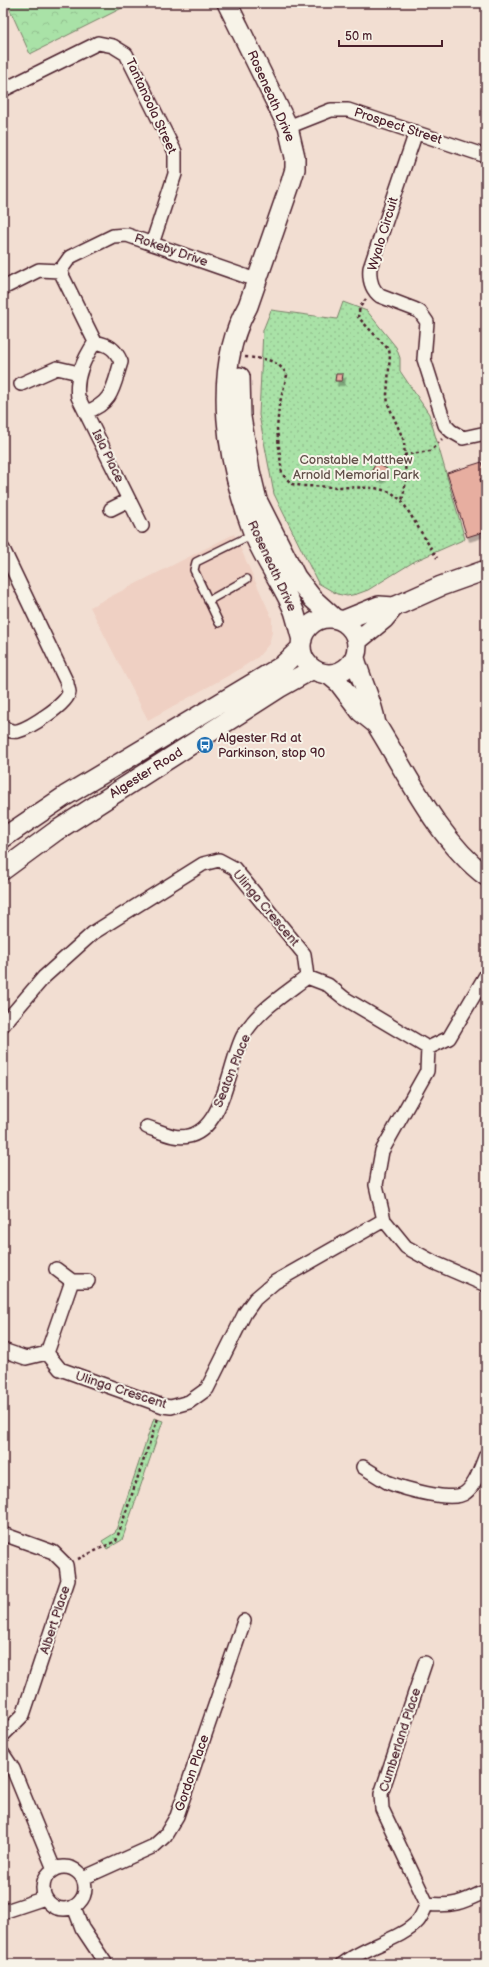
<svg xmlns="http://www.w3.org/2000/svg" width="489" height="1967" font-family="'Balsamiq Sans',sans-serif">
	<defs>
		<pattern id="green-dots" width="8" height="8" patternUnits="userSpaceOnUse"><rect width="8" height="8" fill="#a9e2a7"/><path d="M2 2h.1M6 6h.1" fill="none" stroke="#93c190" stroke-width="1.8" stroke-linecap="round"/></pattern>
		<pattern id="forest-crowns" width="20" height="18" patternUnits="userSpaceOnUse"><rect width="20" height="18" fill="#a9e2a7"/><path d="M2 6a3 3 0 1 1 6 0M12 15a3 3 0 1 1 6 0" fill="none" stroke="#93c190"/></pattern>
		<filter id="shadow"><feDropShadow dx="2.5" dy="4.5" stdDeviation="0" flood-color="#0004"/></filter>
	</defs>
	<rect width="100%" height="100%" fill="#f2ded2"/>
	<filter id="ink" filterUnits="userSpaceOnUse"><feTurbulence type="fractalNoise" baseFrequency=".025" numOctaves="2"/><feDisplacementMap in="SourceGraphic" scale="8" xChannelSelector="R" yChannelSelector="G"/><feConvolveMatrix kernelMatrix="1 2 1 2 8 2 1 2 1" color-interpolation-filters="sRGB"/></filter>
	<g filter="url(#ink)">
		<!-- built -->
		<path fill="#efd0c3" d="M234 534 272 618V632L269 644 258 657 235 672 148 720 90 607Z"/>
		<!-- green -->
		<path fill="url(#green-dots)" stroke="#7a8069" d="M343 302 367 311 396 347 400 358V371L429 414 465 539 415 561 368 590 357 594 347 596 337 594 318 583 274 494 259 415 263 330 271 310 337 319Z
			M154 1418 163 1421 122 1540 107 1549 102 1541 115 1533Z"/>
		<!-- forest -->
		<path fill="url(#forest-crowns)" stroke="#7a8069" d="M7 3H132L30 54Z"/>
		<!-- building -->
		<path fill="#e7aea0" stroke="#4a1f2b" filter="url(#shadow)" d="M336 374H343L342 381H335Z
			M482 462 486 477 480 479 483 490 486 489V531L467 537 447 473Z
			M376 463 387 469 381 479 370 474Z"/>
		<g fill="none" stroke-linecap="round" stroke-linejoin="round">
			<!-- lane casing -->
			<g stroke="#4a1f2b" stroke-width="10">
				<path id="lane" d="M208 601 247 579
					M219 623 194 570 196 562 253 534"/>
			</g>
			<!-- street casing -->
			<g stroke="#4a1f2b" stroke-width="16">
				<path id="street" d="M3 90 98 43 113 46 126 54 175 152V174L152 244
					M288 127 331 110H348L486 156
					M416 132 370 268C369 279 371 289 380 296L414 309 420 312 427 322 424 359 445 425 451 431 463 438 486 433
					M60 271 95 342C84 359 75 377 78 397L142 526
					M3 288 39 270 60 271 70 257 113 236 127 235 256 280
					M21 384 57 368 79 373
					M86 412C113 403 113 387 121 362 115 348 109 345 95 342
					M111 509 129 500
					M3 549 67 683C67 686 69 690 69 692 68 704 29 728 18 731 12 732 7 730 3 727
					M486 975 449 1038 428 1048 427 1071 382 1151 376 1185 384 1220 406 1247 435 1263 486 1285
					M3 1025 44 977 93 933 203 864 219 860 234 868 304 954 307 977 328 985 344 998 428 1048
					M147 1127C156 1130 164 1134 173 1136 223 1146 227 1067 243 1036 257 1011 285 994 307 977
					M56 1269 72 1281H88
					M3 1350 26 1358 47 1353 60 1369 163 1406 171 1407 189 1402 207 1389 245 1313 255 1299 275 1282 384 1220
					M47 1353 72 1281
					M363 1467C371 1472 379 1477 387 1482 402 1488 452 1503 465 1493 476 1485 481 1467 486 1455
					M3 1534 53 1552 66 1565 68 1580 23 1715 3 1735
					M425 1663 381 1794 382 1809 427 1904
					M3 1754 13 1769 54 1869
					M43 1888a21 21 0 1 1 42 0a21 21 0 1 1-42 0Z
					M83 1878 154 1846 165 1836 177 1816 244 1621
					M74 1907 82 1928 106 1964
					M3 1912 45 1898
					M343 1964C365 1946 401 1940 418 1921 422 1916 424 1910 427 1904 454 1907 463 1902 486 1891"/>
			</g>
			<!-- secondary casing -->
			<g stroke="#4a1f2b" stroke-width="22">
				<path id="secondary" d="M227 3 288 127 295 157V169L291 182 248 306C210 372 228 465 253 532 264 560 283 584 294 611 297 620 299 630 302 640
					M240 377 241 417 250 471 257 500 296 577 313 599 334 618
					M301 646a28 28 0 1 1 56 0a28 28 0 1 1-56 0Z
					M342 621 379 606 394 607 441 586 486 570
					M357 641 384 619 394 607
					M355 658C361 681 372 700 376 724 408 775 438 840 486 876
					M328 674 339 683 361 712 376 724
					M3 838 65 796 282 666 301 648
					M3 870 56 831 279 688 313 669"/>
			</g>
			<!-- path -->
			<path stroke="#4a1f2b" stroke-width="2.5" stroke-dasharray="3 3" stroke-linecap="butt" d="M366 299 360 307 358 317 389 350 390 355 387 395 388 404 404 441 406 481 402 501
				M245 357C263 359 277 358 287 375L279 406 277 429 282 474 292 484 303 486 375 488 391 492 402 501 437 558
				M404 455 430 451 442 439
				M78 1559 116 1541 158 1418"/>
			<!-- lane -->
			<use href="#lane" stroke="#f7f3e8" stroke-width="7"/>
			<!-- street -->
			<use href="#street" stroke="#f7f3e8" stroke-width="13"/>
			<!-- secondary -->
			<use href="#secondary" stroke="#f7f3e8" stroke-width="19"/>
		</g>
	</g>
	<!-- icons -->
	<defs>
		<g id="bus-disc" transform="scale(0.9)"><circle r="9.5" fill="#1f6fb2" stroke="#f7f3e8"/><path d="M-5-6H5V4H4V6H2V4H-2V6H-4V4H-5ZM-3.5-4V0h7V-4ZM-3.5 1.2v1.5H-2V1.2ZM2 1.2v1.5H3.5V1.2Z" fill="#fff"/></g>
	</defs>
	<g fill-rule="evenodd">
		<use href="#bus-disc" x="205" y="745"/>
	</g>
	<g text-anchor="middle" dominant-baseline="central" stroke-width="4" stroke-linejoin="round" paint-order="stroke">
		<!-- street labels -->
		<g font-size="13" fill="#4a1f2b" stroke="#f7f3e8">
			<text transform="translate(271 96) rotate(66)">Roseneath Drive</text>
			<text transform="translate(151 106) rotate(65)">Tantanoola Street</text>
			<text transform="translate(398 126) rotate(18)">Prospect Street</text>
			<text transform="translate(383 234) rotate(-73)">Wyalo Circuit</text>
			<text transform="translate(171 250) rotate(19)">Rokeby Drive</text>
			<text transform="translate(108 456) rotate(64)">Isla Place</text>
			<text transform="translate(272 566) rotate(65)">Roseneath Drive</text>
			<text transform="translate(146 773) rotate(-32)">Algester Road</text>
			<text transform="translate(266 908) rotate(50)">Ulinga Crescent</text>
			<text transform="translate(232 1071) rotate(-68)">Seaton Place</text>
			<text transform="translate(121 1390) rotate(18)">Ulinga Crescent</text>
			<text transform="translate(55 1620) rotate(-72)">Albert Place</text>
			<text transform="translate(400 1740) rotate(-72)">Cumberland Place</text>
			<text transform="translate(192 1773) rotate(-71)">Gordon Place</text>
		</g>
		<!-- park labels -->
		<g font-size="13" fill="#62504a" stroke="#f7f3e8">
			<text x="356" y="460">Constable Matthew<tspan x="356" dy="15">Arnold Memorial Park</tspan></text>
		</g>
		<!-- poi labels -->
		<g font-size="13" fill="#4a1f2b" stroke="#f7f3e8" text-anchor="start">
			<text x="218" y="738">Algester Rd at<tspan x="218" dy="15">Parkinson, stop 90</tspan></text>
		</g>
	</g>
	<!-- margin -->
	<rect width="489" height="1967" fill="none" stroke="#f7f3e8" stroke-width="16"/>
	<rect x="8" y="8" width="473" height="1951" fill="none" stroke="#4a1f2b" stroke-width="1.5" filter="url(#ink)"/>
	<!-- scale -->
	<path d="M339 40v6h103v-6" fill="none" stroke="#4a1f2b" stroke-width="2"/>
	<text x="345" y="40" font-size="12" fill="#4a1f2b" stroke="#f7f3e8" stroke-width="3" paint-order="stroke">50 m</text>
</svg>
